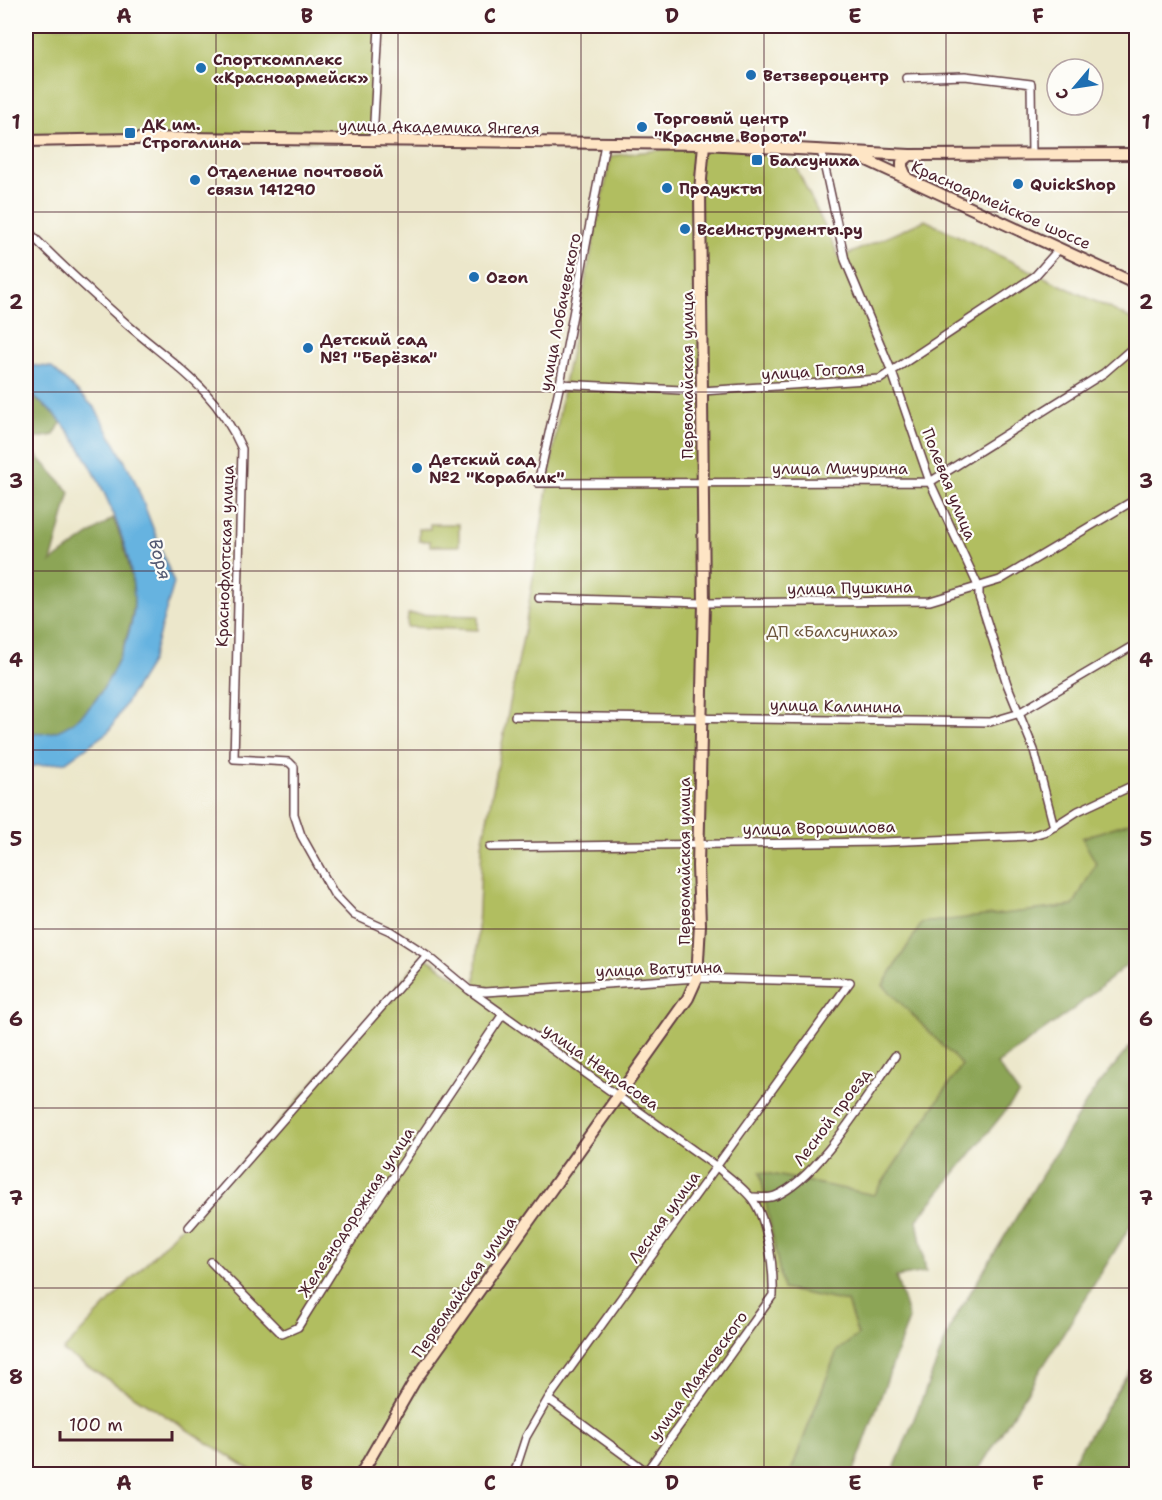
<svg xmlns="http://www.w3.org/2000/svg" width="1162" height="1500" font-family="'Shantell Sans',sans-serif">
	<rect width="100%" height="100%" fill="#fdfcf7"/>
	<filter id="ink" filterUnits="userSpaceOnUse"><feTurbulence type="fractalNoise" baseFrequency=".0167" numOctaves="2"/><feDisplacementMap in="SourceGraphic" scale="12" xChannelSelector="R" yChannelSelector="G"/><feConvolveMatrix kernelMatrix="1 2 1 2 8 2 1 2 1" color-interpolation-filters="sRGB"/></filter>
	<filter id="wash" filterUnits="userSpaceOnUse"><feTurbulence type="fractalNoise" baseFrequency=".008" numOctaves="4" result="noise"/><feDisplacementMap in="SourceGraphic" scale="24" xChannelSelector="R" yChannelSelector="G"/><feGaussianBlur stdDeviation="1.35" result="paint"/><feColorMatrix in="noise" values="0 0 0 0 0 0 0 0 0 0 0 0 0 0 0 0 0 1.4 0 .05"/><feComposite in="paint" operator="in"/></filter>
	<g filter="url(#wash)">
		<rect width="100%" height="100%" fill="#ece7cb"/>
		<!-- green -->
		<path fill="#b1be60" stroke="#7e6e46" stroke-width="1.5" d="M26 26H379L373 141 26 140Z
			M704 144 745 147 796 167 840 258 925 220 1136 321V820L1083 838 1096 863 1073 906 922 924 883 985 962 1065 874 1195 760 1172 847 1302 858 1336 837 1351 790 1474H257L63 1351 269 1134 423 956 475 990 482 845 526 622 564 384 611 156Z
			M430 524H459V546H430V541H419V529H430Z
			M408 614 478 616V630L407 627Z"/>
		<!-- forest -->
		<path fill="#8ca556" stroke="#6b6240" stroke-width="1.5" d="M26 390 62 421 54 435 26 440Z
			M26 444 70 492 51 562 113 518C122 538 136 581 134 603 130 649 85 753 26 731Z
			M1136 820V957L1075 1008 997 1064 1019 1094 917 1220 926 1272 896 1277 909 1319 853 1474H790L837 1351 858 1335 847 1302 783 1289 760 1172 874 1195 962 1065 883 985 922 923 1073 906 1096 863 1082 838Z
			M1136 1039V1217L976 1474H892L953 1321 1092 1093Z
			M1136 1360V1474H1065Z"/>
		<!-- water -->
		<path fill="#66b3e0" stroke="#586986" stroke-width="1.5" d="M26 365 51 367 95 408 133 476 174 583 151 662 109 731 66 762 26 767V731C48 739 69 728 86 711 108 689 135 632 134 600 133 546 96 465 63 424 53 411 38 401 26 390Z"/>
	</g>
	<g filter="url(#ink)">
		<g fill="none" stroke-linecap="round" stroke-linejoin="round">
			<!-- street casing -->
			<g stroke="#623d43" stroke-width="10">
				<path id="street" d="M906 78 965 76 1031 84 1032 154
					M373 141 379 26
					M605 144 560 384 538 483 930 482 1104 373 1136 345
					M821 150 845 260 892 372 930 482 979 588V597L1007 684 1034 750 1054 827
					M26 229C58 263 94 295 129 326 177 367 216 390 242 449L234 759 289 762 294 767V814L301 835 334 894 354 915 390 931 427 955 469 990 717 1167C728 1177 743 1187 752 1199 768 1220 774 1269 773 1295L646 1472
					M560 384 702 391 880 379 1035 276 1060 248
					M539 598 704 603 930 601 1000 580 1136 499
					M515 716 990 722 1017 714 1136 644
					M490 847 883 842 1030 836 1047 831 1078 811 1136 784
					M469 990 485 992 697 978 850 982
					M752 1197C759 1197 768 1199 775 1196 817 1180 868 1094 895 1056
					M189 1227 427 955
					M211 1262 282 1334 298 1327 369 1213 503 1014
					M548 1399 650 1474
					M514 1474 526 1437 548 1399 850 982
					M635 1474 638 1465"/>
			</g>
			<!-- secondary casing -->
			<g stroke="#623d43" stroke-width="14">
				<path id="secondary" d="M26 141 185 138 704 144 910 155 1136 154
					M858 156 1136 284
					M907 179 902 167V162L910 155
					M361 1474 414 1382 688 998 697 978 700 924 698 866 704 603 700 191 704 144"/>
			</g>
			<!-- street -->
			<use href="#street" stroke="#fff" stroke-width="7"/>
			<!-- secondary -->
			<use href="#secondary" stroke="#fee5c5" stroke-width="10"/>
		</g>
	</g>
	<!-- grid -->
	<path fill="none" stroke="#4a1f2b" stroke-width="1.5" stroke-opacity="0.55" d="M216 26V1474M398 26V1474M581 26V1474M764 26V1474M946 26V1474M26 212H1136M26 392H1136M26 571H1136M26 750H1136M26 929H1136M26 1108H1136M26 1288H1136"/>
	<!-- markers -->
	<g fill="#1f6fb2" stroke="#fdfcf7" stroke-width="2">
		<circle cx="201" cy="68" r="6"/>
		<circle cx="751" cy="75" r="6"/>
		<circle cx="642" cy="127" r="6"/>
		<rect x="124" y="127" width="12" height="12" rx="3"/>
		<rect x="751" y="154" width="12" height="12" rx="3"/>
		<circle cx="195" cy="180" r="6"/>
		<circle cx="1018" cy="184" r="6"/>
		<circle cx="667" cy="188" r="6"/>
		<circle cx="685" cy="229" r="6"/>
		<circle cx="474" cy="277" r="6"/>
		<circle cx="308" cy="348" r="6"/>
		<circle cx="417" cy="468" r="6"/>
	</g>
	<g text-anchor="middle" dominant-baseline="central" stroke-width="4.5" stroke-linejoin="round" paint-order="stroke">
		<!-- poi labels -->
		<g font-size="16" font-weight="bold" fill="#4a1f2b" stroke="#fdfcf7" text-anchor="start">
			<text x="213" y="59">Спорткомплекс<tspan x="213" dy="18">«Красноармейск»</tspan></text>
			<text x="763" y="75">Ветзвероцентр</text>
			<text x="654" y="118">Торговый центр<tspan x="654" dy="18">"Красные Ворота"</tspan></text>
			<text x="142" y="124">ДК им.<tspan x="142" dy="18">Строгалина</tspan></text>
			<text x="769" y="160">Балсуниха</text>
			<text x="207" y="171">Отделение почтовой<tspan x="207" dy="18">связи 141290</tspan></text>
			<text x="1030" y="184">QuickShop</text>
			<text x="679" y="188">Продукты</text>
			<text x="697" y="229">ВсеИнструменты.ру</text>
			<text x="486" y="277">Ozon</text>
			<text x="320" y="339">Детский сад<tspan x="320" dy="18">№1 "Берёзка"</tspan></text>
			<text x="429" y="459">Детский сад<tspan x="429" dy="18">№2 "Кораблик"</tspan></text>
		</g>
		<!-- street labels -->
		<g font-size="16" fill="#4a1f2b" stroke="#fdfcf7">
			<text transform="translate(439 127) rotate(1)">улица Академика Янгеля</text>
			<text transform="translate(1001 205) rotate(24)">Красноармейское шоссе</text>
			<text transform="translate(560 312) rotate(-79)">улица Лобачевского</text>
			<text transform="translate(813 371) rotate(-4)">улица Гоголя</text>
			<text transform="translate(687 375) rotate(-90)">Первомайская улица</text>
			<text x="840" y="468">улица Мичурина</text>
			<text transform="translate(949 484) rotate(68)">Полевая улица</text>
			<text transform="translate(225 556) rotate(-88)">Краснофлотская улица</text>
			<text transform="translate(850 588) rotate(-1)">улица Пушкина</text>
			<text transform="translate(836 706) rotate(1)">улица Калинина</text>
			<text transform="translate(819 828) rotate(-1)">улица Ворошилова</text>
			<text transform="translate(684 861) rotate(-90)">Первомайская улица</text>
			<text transform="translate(659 969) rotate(-2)">улица Ватутина</text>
			<text transform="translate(601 1067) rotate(35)">улица Некрасова</text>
			<text transform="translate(832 1117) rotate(-53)">Лесной проезд</text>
			<text transform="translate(356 1212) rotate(-57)">Железнодорожная улица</text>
			<text transform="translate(664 1217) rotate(-54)">Лесная улица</text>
			<text transform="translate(464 1287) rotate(-55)">Первомайская улица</text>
			<text transform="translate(698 1376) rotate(-54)">улица Маяковского</text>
		</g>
		<!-- park labels -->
		<g font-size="16" fill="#6e573e" stroke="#fdfcf7">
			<text x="832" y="631">ДП «Балсуниха»</text>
		</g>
		<!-- water labels -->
		<g font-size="18" font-style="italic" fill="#555a73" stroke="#fdfcf7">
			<text transform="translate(160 559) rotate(75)">Воря</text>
		</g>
	</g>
	<!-- margin -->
	<rect width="1162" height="1500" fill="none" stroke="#fdfcf7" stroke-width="66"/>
	<!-- north arrow -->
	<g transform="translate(1075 87) rotate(241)"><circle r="28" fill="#fdfcf7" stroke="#b5a4a5" stroke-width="1.5"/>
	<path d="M0-4.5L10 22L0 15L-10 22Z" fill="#1f6fb2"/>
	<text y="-9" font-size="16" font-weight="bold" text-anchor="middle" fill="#4a1f2b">С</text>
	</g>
	<!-- scale -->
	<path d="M60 1431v9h112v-9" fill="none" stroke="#4a1f2b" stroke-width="3"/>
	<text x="69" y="1431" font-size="18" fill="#4a1f2b" stroke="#fdfcf7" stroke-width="4.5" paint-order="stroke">100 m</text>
	<rect x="33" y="33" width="1096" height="1434" fill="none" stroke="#4a1f2b" stroke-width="2"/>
	<g font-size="20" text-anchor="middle" font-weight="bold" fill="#4a1f2b">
		<text x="124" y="23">A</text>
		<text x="307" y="23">B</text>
		<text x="490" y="23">C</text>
		<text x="672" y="23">D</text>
		<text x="855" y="23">E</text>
		<text x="1038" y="23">F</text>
		<text x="16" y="129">1</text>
		<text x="1146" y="129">1</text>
		<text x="16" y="309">2</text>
		<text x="1146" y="309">2</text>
		<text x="16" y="488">3</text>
		<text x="1146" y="488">3</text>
		<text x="16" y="667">4</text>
		<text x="1146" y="667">4</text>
		<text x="16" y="846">5</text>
		<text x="1146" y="846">5</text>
		<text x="16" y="1026">6</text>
		<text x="1146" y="1026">6</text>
		<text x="16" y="1205">7</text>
		<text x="1146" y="1205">7</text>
		<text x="16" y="1384">8</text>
		<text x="1146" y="1384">8</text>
		<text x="124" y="1490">A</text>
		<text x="307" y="1490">B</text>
		<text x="490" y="1490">C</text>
		<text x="672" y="1490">D</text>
		<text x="855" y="1490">E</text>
		<text x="1038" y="1490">F</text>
	</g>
</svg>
